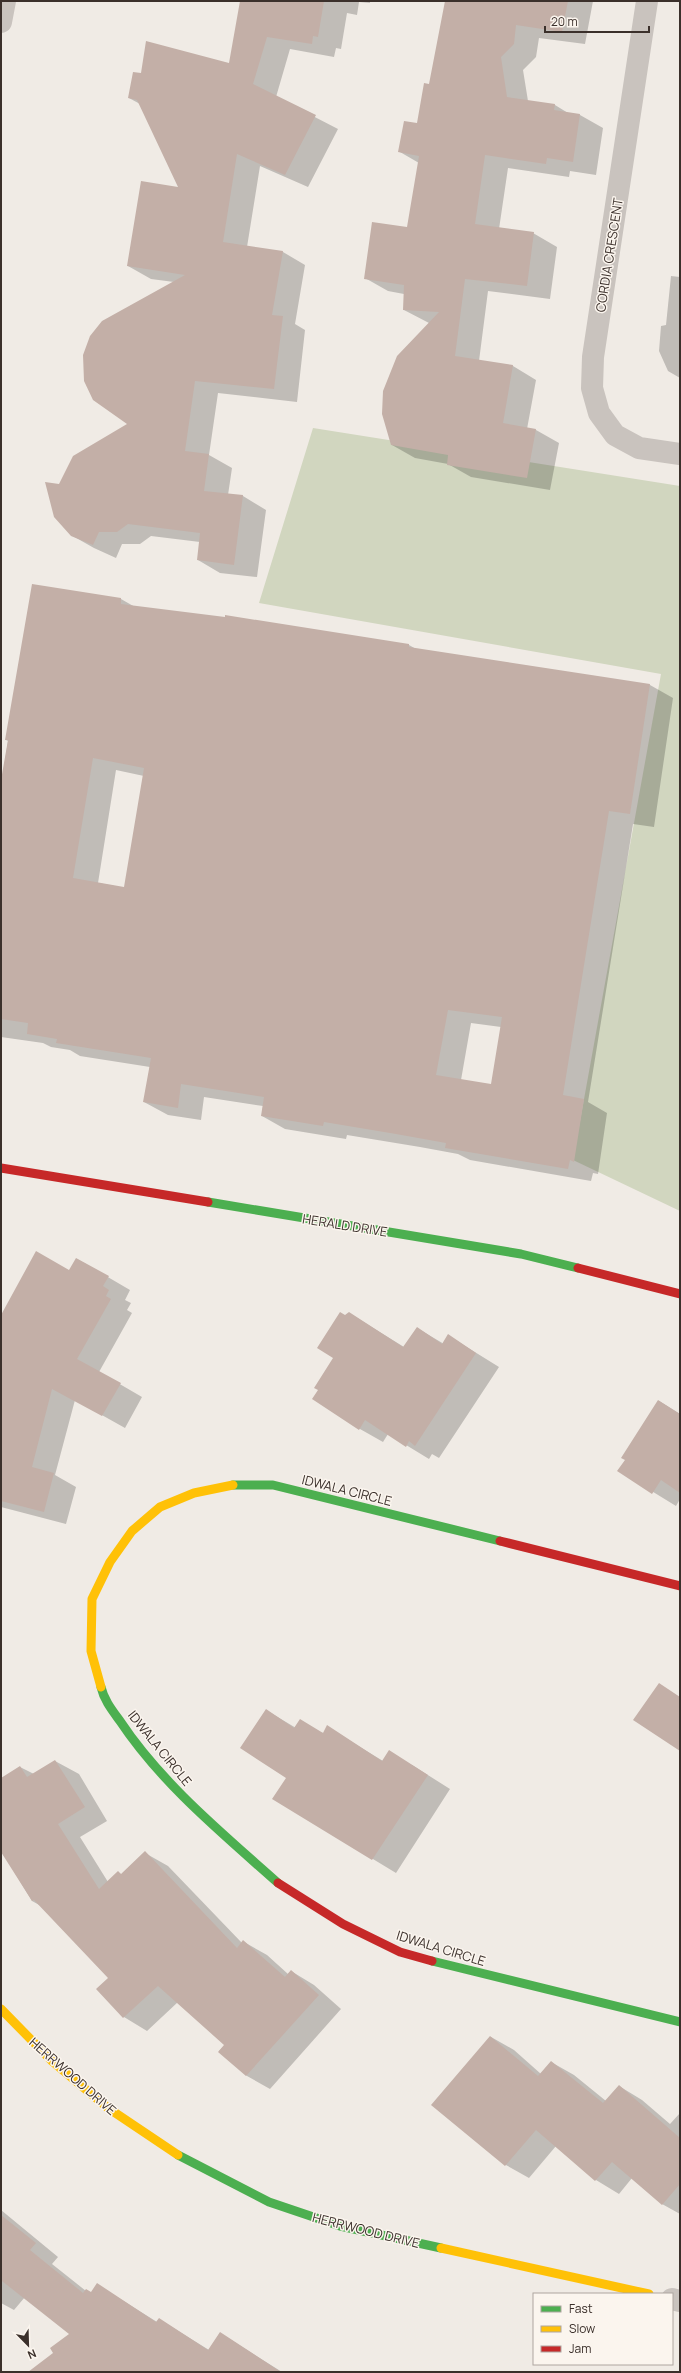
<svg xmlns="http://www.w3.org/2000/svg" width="681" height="2373" font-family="Manrope,sans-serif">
	<rect width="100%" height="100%" fill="#f0ebe5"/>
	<!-- green -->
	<path fill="#d1d6bf" d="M313 428 680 486V1211L573 1160 661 674 259 603Z"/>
	<!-- shadow -->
	<path fill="#0003" fill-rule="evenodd" d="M241 1H370V3L359 2 357 15 347 13 341 49 336 48 334 57 290 49 276 97 338 129 308 187 260 166 247 247 283 252 305 265 295 324 305 330 297 402 218 393 209 455 232 468 228 495 243 496 266 510 257 577 220 573 198 560 200 542 151 536 140 544H122L116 558 94 548 71 535 60 485 129 424 174 282 151 279 128 266 180 188 140 104 129 98 141 74 230 65Z
		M446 1H593L585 44 539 38 536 57 523 70 528 101 555 105 568 113 580 115 603 128 596 175 570 171 569 177 508 168 499 229 533 233 557 247 550 299 488 291 479 361 513 366 536 380 527 429 536 430 559 443 550 490 471 477 448 464 415 458 392 445 429 323 404 310V294L388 291 365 278 408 228 419 163 400 152 418 124 430 85Z
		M671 276 680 277V378L668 371 659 351 661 326 666 325Z
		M33 585 121 599 135 607 409 645 416 649 650 685 673 698 654 827 633 824 588 1102 607 1113 598 1174 593 1173 591 1181 470 1160 458 1154 420 1147 347 1135 346 1139 285 1129 262 1116 263 1106 204 1097 201 1120 168 1115 144 1102 150 1067 80 1056 70 1050 51 1047 43 1043 1 1037V787L8 741 6 740ZM116 770 144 776 125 888 98 883ZM471 1023 501 1027 492 1085 461 1080Z
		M77 1259 130 1290 125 1300 131 1303 127 1310 132 1313 99 1372 142 1397 125 1428 75 1400 55 1475 76 1487 66 1524 1 1507V1317L70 1271Z
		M349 1313 404 1347 417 1328 444 1344 449 1336 499 1367 439 1458 432 1454 429 1459 388 1434 383 1442 360 1429 319 1390 335 1358 345 1316Z
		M659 1401 680 1414V1499L676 1506 619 1471Z
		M266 1710 296 1728 324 1733 327 1727 383 1761 412 1765 450 1789 396 1873 274 1799 287 1778Z
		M55 1761 79 1774 107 1821 80 1837 108 1882 118 1872 122 1875 145 1853 168 1866 242 1943 244 1942 267 1955 288 1974 291 1971 314 1985 341 2009 270 2089 247 2076 219 2051 226 2044 178 2002 147 2031 124 2017 97 1989 110 1978 41 1906 32 1901 1 1850V1779L20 1767 34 1774Z
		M491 2037 514 2050 541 2074 551 2062 574 2075 606 2101 619 2086 642 2100 670 2124 680 2113V2214L662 2204 632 2178 619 2194 596 2180 556 2146 529 2178 506 2165Z
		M1 2210 58 2257 52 2264 86 2291 92 2293 98 2285 157 2322 159 2319 209 2350 220 2333 282 2372H55V2353L70 2334 25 2297 14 2310 1 2303Z"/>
	<!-- building -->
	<path fill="#c3afa7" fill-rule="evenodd" d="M240 1H324L318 37 313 36 312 44 267 37 253 84 316 115 285 175 237 154 223 242 283 251 272 315 283 316 274 389 195 381 185 451 209 454 204 491 243 495 234 565 197 560 200 533 128 524 117 532H99L93 545 71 536 54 517 45 482 59 484 73 456 127 424 93 400 84 381 83 355 90 336 102 321 185 275 127 266 141 181 178 187 137 100 128 98 133 72 141 73 146 41 229 63Z
		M445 1H568L562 32 516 25 514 44 501 57 507 97 555 104 554 110 580 114 573 162 547 158 546 164 485 155 475 224 534 232 527 286 465 279 455 356 513 365 503 423 536 429 527 478 447 465 448 455 391 445 382 414 383 391 397 356 439 312 403 310 404 285 364 279 372 222 407 227 419 156 398 152 404 121 417 123 424 83 429 84Z
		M32 584 121 598V604L225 617V615L409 644V647L650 684 630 814 609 811 563 1095 584 1099 574 1162 570 1160 568 1169 445 1148 446 1143 396 1134 324 1122 323 1126 261 1116 264 1097 181 1084 178 1108 143 1102 151 1058 56 1043 57 1039 27 1034 28 1023 1 1019V780L8 740H5ZM93 758 144 768 124 887 73 878ZM448 1010 502 1017 491 1084 436 1075Z
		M36 1251 69 1270 76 1258 109 1276 103 1286 109 1290 106 1296 111 1299 77 1359 121 1383 102 1416 52 1389 32 1467 54 1473 44 1512 1 1501V1315Z
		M340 1312 345 1315 349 1312 403 1347 417 1327 442 1344 448 1334 476 1353 415 1446 409 1441 406 1447 365 1420 359 1430 312 1399 318 1390 314 1388 333 1358 317 1348Z
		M658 1400 680 1414V1493L661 1480 652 1494 617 1471 625 1460 621 1458Z
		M659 1683 680 1697V1751L633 1720Z
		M266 1709 294 1728 300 1719 323 1733 327 1725 382 1761 389 1750 428 1775 372 1860 272 1799 286 1778 240 1748Z
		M55 1760 85 1807 58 1824 99 1889 118 1871 121 1874 145 1851 237 1948 243 1940 285 1977 291 1970 319 1995 246 2076 218 2052 224 2045 158 1986 123 2018 96 1989 108 1978 34 1900 32 1901 1 1852V1778L20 1766 27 1777Z
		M490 2036 538 2076 551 2061 603 2103 619 2085 680 2138V2184L662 2205 612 2162 595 2181 536 2130 505 2166 431 2105Z
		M1 2215 36 2243 30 2250 83 2293 86 2289 91 2292 97 2283 156 2322 159 2318 208 2350 220 2332 281 2372H28L53 2353 50 2348 69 2334 2 2281 1 2282Z"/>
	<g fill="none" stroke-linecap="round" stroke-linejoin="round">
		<!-- street -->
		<path stroke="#c9c3be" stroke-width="22" d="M647 1 593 357 592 388 599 413 615 435 639 448 680 454
			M1 22 5 1
			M672 2299 680 2301"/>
		<!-- fast -->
		<path stroke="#4caf50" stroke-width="9" d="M208 1202 521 1254 578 1268
			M233 1485H273L500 1541
			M101 1687C104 1700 112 1710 120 1721 162 1784 222 1833 278 1883
			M432 1961 680 2022
			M178 2155 269 2202 340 2226 441 2248"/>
		<!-- slow -->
		<path stroke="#ffc107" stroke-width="9" d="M101 1687 91 1651 92 1599 110 1562 132 1531 160 1507 194 1493 233 1485
			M1 2009 52 2061 108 2108 178 2155
			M441 2248 649 2294"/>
		<!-- jam -->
		<path stroke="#c62828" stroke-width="9" d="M1 1168 208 1202
			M578 1268 680 1294
			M500 1541 680 1586
			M278 1883 343 1924 400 1952 432 1961"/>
	</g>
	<g text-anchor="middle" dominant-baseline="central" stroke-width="3" stroke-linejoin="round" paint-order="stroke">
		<!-- street labels -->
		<g font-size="13" fill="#3b302b" stroke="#fbf5ee">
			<text transform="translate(609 255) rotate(-81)">CORDIA CRESCENT</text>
			<text transform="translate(345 1225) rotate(9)">HERALD DRIVE</text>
			<text transform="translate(347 1490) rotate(14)">IDWALA CIRCLE</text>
			<text transform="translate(160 1748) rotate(51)">IDWALA CIRCLE</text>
			<text transform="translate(441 1948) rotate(17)">IDWALA CIRCLE</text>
			<text transform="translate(73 2076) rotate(41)">HERRWOOD DRIVE</text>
			<text transform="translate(366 2230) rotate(14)">HERRWOOD DRIVE</text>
		</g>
	</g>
	<!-- border -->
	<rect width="681" height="2373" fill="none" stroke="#3b302b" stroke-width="4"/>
	<!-- legend -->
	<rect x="533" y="2293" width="140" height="72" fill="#fbf5ee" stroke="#aea6a0"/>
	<rect x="541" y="2306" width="20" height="6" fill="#4caf50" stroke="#aea6a0"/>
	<text x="569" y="2313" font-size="12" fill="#3b302b">Fast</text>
	<rect x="541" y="2326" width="20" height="6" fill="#ffc107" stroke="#aea6a0"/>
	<text x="569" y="2333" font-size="12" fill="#3b302b">Slow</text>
	<rect x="541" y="2346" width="20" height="6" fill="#c62828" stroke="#aea6a0"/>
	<text x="569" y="2353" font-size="12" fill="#3b302b">Jam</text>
	<!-- north arrow -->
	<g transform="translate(28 2345) rotate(157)" stroke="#fbf5ee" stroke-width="3" paint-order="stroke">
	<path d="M0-3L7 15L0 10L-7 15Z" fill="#3b302b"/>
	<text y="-6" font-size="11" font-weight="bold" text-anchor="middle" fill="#3b302b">N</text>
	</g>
	<!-- scale -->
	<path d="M545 26v6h104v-6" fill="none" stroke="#3b302b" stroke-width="2"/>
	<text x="551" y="26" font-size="12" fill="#3b302b" stroke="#fbf5ee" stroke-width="3" paint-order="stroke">20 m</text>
</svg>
